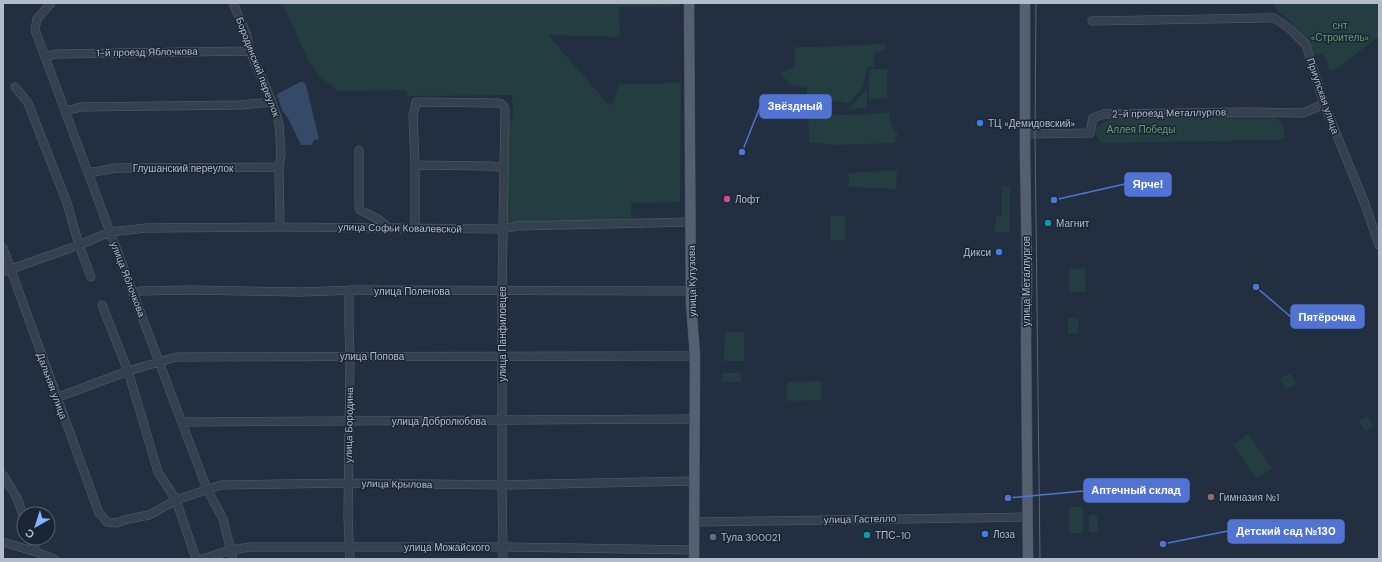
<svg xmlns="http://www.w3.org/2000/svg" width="1382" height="562" font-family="'DM Sans',sans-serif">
	<rect width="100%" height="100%" fill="#212f40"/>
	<!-- green -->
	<path fill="#243d41" d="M282 3H680V6L619 7 620 37 548 35 609 105 612 104 619 84 681 83 680 202 631 203V219L506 222 508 128 513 115 512 95 407 96 406 90 338 91 318 75 316 71 309 62Z
		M1273 3H1379V36L1338 68 1330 71 1323 53 1315 55 1309 42 1287 18 1279 13Z
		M885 44V50L875 52 874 67H868L862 89 849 103 825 100 815 94 807 96V88L792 85 780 74 795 66V47H813Z
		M869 69H887V98L869 99Z
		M867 88V108L848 109 858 99Z
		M889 113 891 125 898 134 894 143 833 145 809 142 808 114 847 115Z
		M1140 116H1273C1282 123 1285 127 1285 138L1275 140 1101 143 1094 130 1106 121Z
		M897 170 896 189 849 187V173Z
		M1002 186H1010V232H995L996 216H1002Z
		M830 216H845V241L830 240Z
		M1085 268 1086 292H1069V269Z
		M1068 318H1078V333L1068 334Z
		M725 332H744V361H724Z
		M722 373H741V382H722Z
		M1291 373 1296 385 1285 389 1280 378Z
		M821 381V400L787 401V382Z
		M1367 416 1374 426 1366 432 1359 421Z
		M1248 434 1268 462 1253 473 1233 445Z
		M1268 462 1272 468 1257 479 1253 473Z
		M1069 507H1083V533H1069Z
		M1089 515H1097L1098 532H1089Z"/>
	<!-- water -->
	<path fill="#344a68" d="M302 81 306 85 319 139 316 140 315 139 311 145H301L288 118 282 110 277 94Z"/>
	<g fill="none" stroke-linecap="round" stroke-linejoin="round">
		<!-- minor casing -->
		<g stroke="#545e6d" stroke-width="9">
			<path id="minor" d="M51 3 37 19 35 30 110 232 207 489 223 519 233 559
				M233 3 246 33 250 51 272 102 279 124 281 154 279 167 280 227
				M1092 21 1267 18H1274L1282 23 1291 30 1306 45 1324 104 1365 204 1379 245
				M46 56 57 54 250 51
				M15 87 28 103 67 203 79 245 91 277
				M66 111 81 107 241 105 272 102
				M1025 134 1090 133 1093 118 1104 114 1248 112 1303 113 1324 104
				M359 150V204L360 210 378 219 389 228
				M415 165 491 166 504 168
				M88 173 116 168 279 167
				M415 228V165L413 116 416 102 499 103 503 105 505 110 502 291V485L503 559
				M3 248 99 513 107 522 116 523 128 519 149 515 176 500 221 485 349 483 502 485 694 481
				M3 272 79 245 110 232 146 228 280 227 503 229 517 226 691 222
				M349 290V328L350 356 348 517 350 559
				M133 294 141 291 190 290 302 292 355 290 692 291
				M102 305 128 371 158 472 176 500 196 559
				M56 398 128 371 176 357 695 356
				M183 422 694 419
				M3 475 17 498 24 518
				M693 522 1027 517
				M31 538 36 552
				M3 542 36 552 54 559
				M202 559 231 550 250 547H503L694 550"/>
		</g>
		<!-- major casing -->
		<g stroke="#3f4a58" stroke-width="11">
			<path id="major" d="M689 3 691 303 695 356 694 559
				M1025 3V156L1027 273 1026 338 1028 559"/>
		</g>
		<!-- minor -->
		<use href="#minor" stroke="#36414f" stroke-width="8"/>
		<!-- major -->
		<use href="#major" stroke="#54606f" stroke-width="10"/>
		<!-- tram -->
		<path stroke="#576577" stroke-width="1" d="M1036 3 1035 134 1040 559"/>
	</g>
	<!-- markers -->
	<g fill="#3f7fe0" stroke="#1b2634" stroke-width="1.5">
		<circle cx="980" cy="123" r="4"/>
		<circle cx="999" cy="252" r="4"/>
		<circle cx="985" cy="534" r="4"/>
	</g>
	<circle fill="#d1479c" stroke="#1b2634" stroke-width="1.5" cx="727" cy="199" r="4"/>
	<g fill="#0f9aa8" stroke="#1b2634" stroke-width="1.5">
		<circle cx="1048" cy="223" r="4"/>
		<circle cx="867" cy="535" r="4"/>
	</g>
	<circle fill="#8d6e63" stroke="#1b2634" stroke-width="1.5" cx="1211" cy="497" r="4"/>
	<circle fill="#5c6f8a" stroke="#1b2634" stroke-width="1.5" cx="713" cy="537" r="4"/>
	<g text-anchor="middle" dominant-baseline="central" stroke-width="3" stroke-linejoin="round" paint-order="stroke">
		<!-- park labels -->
		<g font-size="10" fill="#669e72" stroke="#1b2634">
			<text x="1340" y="25">снт<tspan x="1340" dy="12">«Строитель»</tspan></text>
			<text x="1141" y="129">Аллея Победы</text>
		</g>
		<!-- street labels -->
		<g font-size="10" fill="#b2bbca" stroke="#1b2634">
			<text transform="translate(147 52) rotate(-1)">1-й проезд Яблочкова</text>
			<text transform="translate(258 67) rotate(69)">Бородинский переулок</text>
			<text transform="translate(1323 96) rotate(71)">Приупская улица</text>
			<text transform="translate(1169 113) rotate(-1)">2-й проезд Металлургов</text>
			<text x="183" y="168">Глушанский переулок</text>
			<text transform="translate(400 228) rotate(1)">улица Софьи Ковалевской</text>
			<text transform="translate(128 279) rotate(69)">улица Яблочкова</text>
			<text transform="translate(692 281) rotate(-91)">улица Кутузова</text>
			<text transform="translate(1026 281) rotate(-90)">улица Металлургов</text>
			<text x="412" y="291">улица Поленова</text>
			<text transform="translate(502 334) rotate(-90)">улица Панфиловцев</text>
			<text x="372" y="356">улица Попова</text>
			<text transform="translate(52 386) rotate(70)">Дальняя улица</text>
			<text x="439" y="421">улица Добролюбова</text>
			<text transform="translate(349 425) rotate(-89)">улица Бородина</text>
			<text transform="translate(397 484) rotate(1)">улица Крылова</text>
			<text transform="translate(860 519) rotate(-1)">улица Гастелло</text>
			<text x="447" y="547">улица Можайского</text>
		</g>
		<!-- poi labels -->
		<g font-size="10" fill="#b2bbca" stroke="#1b2634" text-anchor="start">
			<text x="988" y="123">ТЦ «Демидовский»</text>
			<text x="735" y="199">Лофт</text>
			<text x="1056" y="223">Магнит</text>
			<text x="991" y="252" text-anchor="end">Дикси</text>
			<text x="1219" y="497">Гимназия №1</text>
			<text x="993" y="534">Лоза</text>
			<text x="875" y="535">ТПС-10</text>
			<text x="721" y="537">Тула 300021</text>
		</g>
	</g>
	<!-- callouts -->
	<path fill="none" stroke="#5174d3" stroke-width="1.5" d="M742 152L760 107M1054 200L1125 184M1256 287L1291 317M1008 498L1084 491M1163 544L1228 531"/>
	<g fill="#5174d3" stroke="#1b2634" stroke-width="1.5">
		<circle cx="742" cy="152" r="4"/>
		<circle cx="1054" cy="200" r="4"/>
		<circle cx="1256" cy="287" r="4"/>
		<circle cx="1008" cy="498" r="4"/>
		<circle cx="1163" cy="544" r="4"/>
	</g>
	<g fill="#5174d3" stroke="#5174d3" stroke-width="1.5">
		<rect x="760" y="95" width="71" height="23" rx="4"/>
		<rect x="1125" y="173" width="46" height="23" rx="4"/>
		<rect x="1291" y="305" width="73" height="23" rx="4"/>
		<rect x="1084" y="479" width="105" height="23" rx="4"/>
		<rect x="1228" y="520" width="116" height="23" rx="4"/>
	</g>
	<g font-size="11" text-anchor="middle" font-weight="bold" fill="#fff">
		<text x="795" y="110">Звёздный</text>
		<text x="1148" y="188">Ярче!</text>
		<text x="1327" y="321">Пятёрочка</text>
		<text x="1136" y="494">Аптечный склад</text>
		<text x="1286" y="535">Детский сад №130</text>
	</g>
	<!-- border -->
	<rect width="1382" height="562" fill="none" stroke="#b2bbca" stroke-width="8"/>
	<!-- north arrow -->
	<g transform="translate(36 526) rotate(219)"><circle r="19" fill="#1b2634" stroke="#576270"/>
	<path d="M0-3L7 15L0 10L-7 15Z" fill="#82b4ff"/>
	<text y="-6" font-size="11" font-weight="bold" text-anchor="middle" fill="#b2bbca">С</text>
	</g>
</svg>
